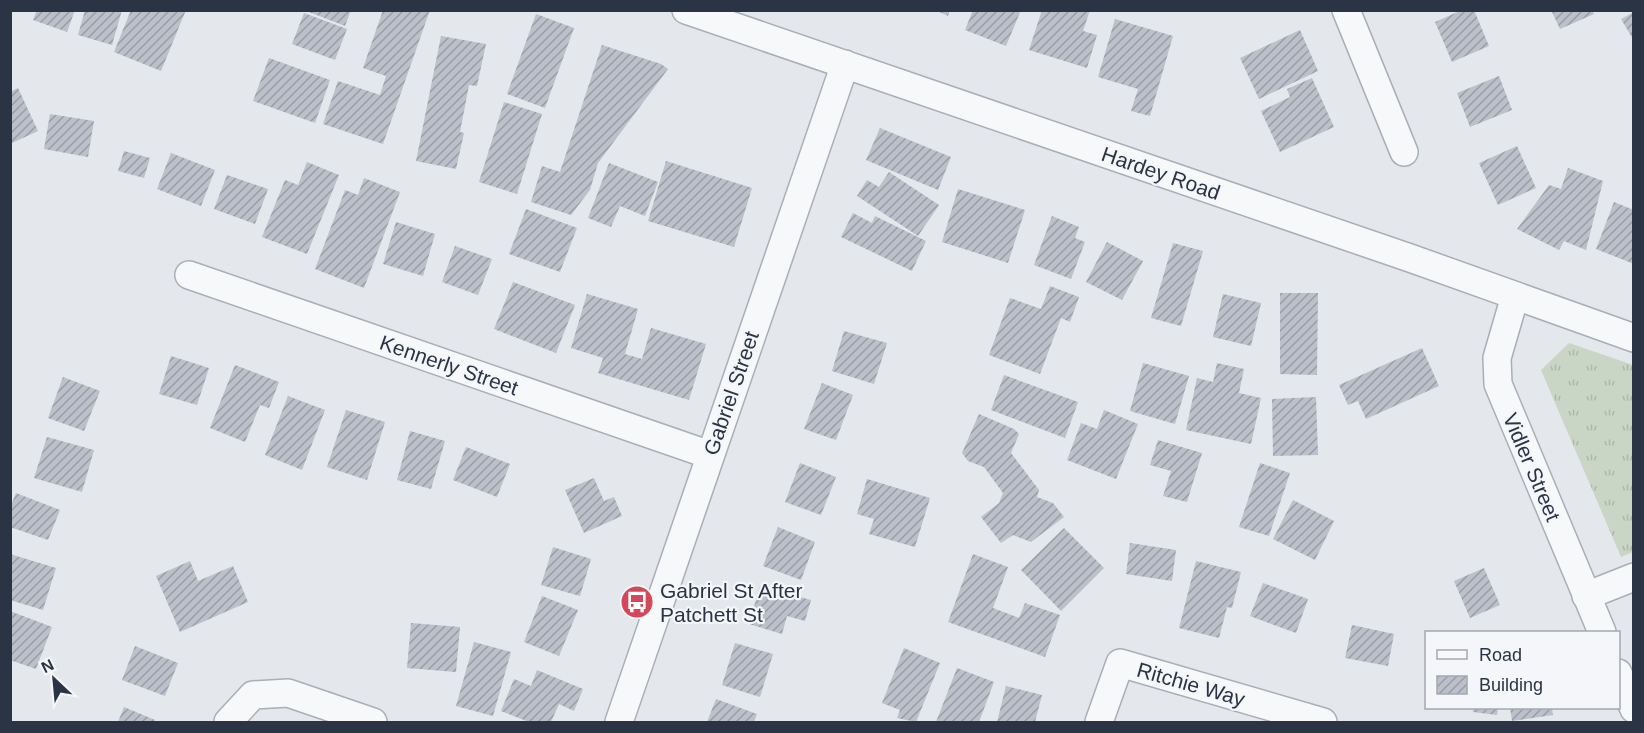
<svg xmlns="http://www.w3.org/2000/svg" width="1644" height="733" font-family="Arial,sans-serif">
	<defs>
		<pattern id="grass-tufts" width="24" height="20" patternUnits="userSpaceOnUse" patternTransform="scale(1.5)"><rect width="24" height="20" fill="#c9d6c5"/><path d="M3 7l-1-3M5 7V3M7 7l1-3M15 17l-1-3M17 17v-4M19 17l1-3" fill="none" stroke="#adb8ab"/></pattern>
		<pattern id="building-hatch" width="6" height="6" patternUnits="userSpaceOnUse" patternTransform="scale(1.5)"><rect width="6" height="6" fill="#bbc0ca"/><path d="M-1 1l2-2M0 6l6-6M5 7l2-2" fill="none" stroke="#989da6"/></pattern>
	</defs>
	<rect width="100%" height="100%" fill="#e4e7ec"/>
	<!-- grass -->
	<path fill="url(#grass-tufts)" d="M1569 343 1633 365V552L1621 557 1541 370Z"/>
	<!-- building -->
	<path fill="url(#building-hatch)" d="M37 10H75L67 32 33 20Z
		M85 10H122L112 45 78 35Z
		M131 10H186L161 71 114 52Z
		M310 10H351L345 26 309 12Z
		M383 10H430L383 144 323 124 338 81 380 95 386 76 363 68Z
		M935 10H950L948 16Z
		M973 10H1021L1006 46 965 30Z
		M1042 10H1090L1083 31 1097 35 1087 68 1029 50Z
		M1462 10H1474L1489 46 1452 62 1435 22Z
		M1551 10H1592L1594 14 1560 29Z
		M1634 12V41L1621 19Z
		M304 13 347 29 335 60 292 44Z
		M536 14 574 28 545 108 507 94Z
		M1115 19 1173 36 1150 116 1131 111 1138 89 1098 77Z
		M1300 30 1318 71 1259 99 1240 58Z
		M441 36 486 44 477 86 469 85 460 132 464 133 456 169 416 161Z
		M602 45 661 64 668 69 598 163 590 190 571 215 531 202 542 166 560 172Z
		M269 58 330 80 315 123 253 101Z
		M1499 76 1512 110 1470 127 1457 93Z
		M1312 78 1334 127 1280 152 1261 111 1290 97 1287 89Z
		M18 88 38 131 10 144V92Z
		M504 102 542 114 517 194 479 182Z
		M50 114 94 121 88 157 44 149Z
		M880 128 951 157 938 190 866 160Z
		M1517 146 1536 188 1498 205 1479 163Z
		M124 151 150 158 144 178 118 171Z
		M171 153 215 170 201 206 157 189Z
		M666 161 752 188 734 247 648 221Z
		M307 162 339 175 307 254 262 237 285 180 298 185Z
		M609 163 658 182 645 216 620 206 611 227 588 218Z
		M1568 168 1603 181 1586 250 1564 241 1559 250 1517 229 1549 185 1561 189Z
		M889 172 939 205 918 236 857 196 867 180 879 187Z
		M227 175 268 189 255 224 214 209Z
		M364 178 400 192 364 288 315 269 345 190 358 195Z
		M958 189 1025 210 1008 263 942 242Z
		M1614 202 1634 210V264L1596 249Z
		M526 209 577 228 560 272 509 254Z
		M853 213 872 223 875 216 926 241 912 271 841 237Z
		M1052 216 1079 227 1075 238 1085 242 1071 279 1034 265Z
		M396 222 435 234 423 276 383 264Z
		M1107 242 1143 261 1122 300 1086 282Z
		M1173 243 1203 251 1181 326 1151 318Z
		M455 246 492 259 478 295 442 282Z
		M513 282 575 305 556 353 494 329Z
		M1050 286 1079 297 1070 322 1061 318 1040 374 989 355 1010 298 1041 309Z
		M1280 293H1318L1317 375 1280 374Z
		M587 294 638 309 625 354 642 359 651 328 706 344 689 400 598 373 603 358 571 348Z
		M1223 294 1261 303 1251 346 1213 337Z
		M844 331 887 343 874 384 832 371Z
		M1422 348 1439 386 1366 419 1358 401 1348 405 1339 385Z
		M171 356 209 368 197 405 159 394Z
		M1143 363 1189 376 1175 424 1130 411Z
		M1217 363 1244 369 1239 393 1261 398 1251 444 1186 430 1197 378 1213 382Z
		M235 365 279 382 269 408 260 405 245 442 210 428Z
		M1004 375 1078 402 1065 438 991 410Z
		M63 377 100 391 84 431 48 418Z
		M822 383 853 395 836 440 804 429Z
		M288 396 325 410 302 470 265 455Z
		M1316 397 1318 455 1273 456 1272 399Z
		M346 410 385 422 367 480 327 467Z
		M1104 410 1138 424 1116 479 1067 460 1081 423 1097 429Z
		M979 414 1014 429 1019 434 1011 453 1039 490 1037 497 1053 503 1064 517 1031 542 1013 535 1001 543 981 517 999 503 1003 493 984 467 968 461 962 453Z
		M410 431 445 441 431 489 397 480Z
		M47 437 94 450 82 492 34 478Z
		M1158 440 1202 453 1187 502 1163 496 1171 471 1150 465Z
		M466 447 510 464 497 497 453 480Z
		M800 463 836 477 821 515 785 502Z
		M1260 463 1290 473 1269 536 1239 527Z
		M594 478 604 501 614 497 622 516 584 533 565 490Z
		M867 479 930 498 915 547 869 534 874 519 857 514Z
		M16 493 60 510 48 540 10 527V508Z
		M1293 500 1334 521 1315 560 1273 539Z
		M778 527 815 542 801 580 763 566Z
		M1064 528 1104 568 1061 611 1021 570Z
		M1130 543 1176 550 1172 581 1126 574Z
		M553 547 591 559 580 596 541 585Z
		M10 554 56 568 43 610 10 600Z
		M973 554 1008 567 993 608 1019 618 1025 603 1060 615 1045 657 948 622Z
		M190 561 198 581 233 566 248 602 180 632 156 576Z
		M1196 561 1241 572 1232 608 1227 607 1219 638 1179 628Z
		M1484 568 1500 605 1470 618 1454 581Z
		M1263 583 1308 599 1296 633 1250 616Z
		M760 586 811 600 805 621 787 616 782 634 749 624Z
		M542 596 578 610 559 656 524 642Z
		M10 611 52 627 36 669 10 660Z
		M411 623 460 627 456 672 407 668Z
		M1352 625 1394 634 1388 666 1345 658Z
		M474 642 511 652 493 716 456 706Z
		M735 643 773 654 760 697 722 685Z
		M135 646 178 663 165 696 122 680Z
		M904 648 940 663 916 722 897 718 900 710 882 703Z
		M957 668 994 682 979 722H936Z
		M537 670 583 689 574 711 559 704 551 722H529L501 711 514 679 531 686Z
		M1006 686 1042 695 1035 722H997Z
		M716 699 757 714 754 722H707Z
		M124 707 155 720 154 722H118Z
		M1473 708H1498L1497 715 1473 712Z
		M1510 708H1552L1553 715 1512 721Z"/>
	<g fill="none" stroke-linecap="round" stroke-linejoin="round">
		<!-- minor casing -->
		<g stroke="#a9aeb7" stroke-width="30">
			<path id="minor" d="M686 10 1410 258 1634 338
				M1346 10 1404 152
				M189 275 710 455
				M1515 296 1497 358 1498 384 1602 632
				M1586 596 1634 577
				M1618 673 1634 709
				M228 722 253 695 288 693 373 722
				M619 722 845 64
				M1099 722 1120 663 1323 722"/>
		</g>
		<!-- minor -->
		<use href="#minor" stroke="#f7f8fa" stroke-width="27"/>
	</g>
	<!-- icons -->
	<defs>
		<g id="bus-disc" transform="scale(1.725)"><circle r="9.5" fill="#d1495b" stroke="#f4f6f9"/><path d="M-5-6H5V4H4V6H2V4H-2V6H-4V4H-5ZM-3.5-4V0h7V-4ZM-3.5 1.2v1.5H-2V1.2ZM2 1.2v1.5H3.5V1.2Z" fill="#fff"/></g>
	</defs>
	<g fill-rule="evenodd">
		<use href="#bus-disc" x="637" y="602"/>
	</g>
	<g text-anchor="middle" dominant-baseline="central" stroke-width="4.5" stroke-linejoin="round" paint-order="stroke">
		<!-- street labels -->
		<g font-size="21" fill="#2b3445" stroke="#f4f6f9">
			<text transform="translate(1161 173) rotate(19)">Hardey Road</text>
			<text transform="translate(449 365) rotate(19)">Kennerly Street</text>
			<text transform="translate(731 393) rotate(-71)">Gabriel Street</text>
			<text transform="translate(1532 467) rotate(67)">Vidler Street</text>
			<text transform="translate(1191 684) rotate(16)">Ritchie Way</text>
		</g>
		<!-- poi labels -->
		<g font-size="21" fill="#2b3445" stroke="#f4f6f9" text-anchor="start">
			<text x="660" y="590">Gabriel St After<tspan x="660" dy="24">Patchett St</tspan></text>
		</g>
	</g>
	<!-- border -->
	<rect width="1644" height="733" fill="none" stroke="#2b3445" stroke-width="24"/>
	<!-- legend -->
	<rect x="1425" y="631" width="195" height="78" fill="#f4f6f9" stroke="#a4a8b1" stroke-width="1.5"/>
	<rect x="1437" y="650" width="30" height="9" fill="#f7f8fa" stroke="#a4a8b1" stroke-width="1.5"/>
	<text x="1479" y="661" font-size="18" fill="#2b3445">Road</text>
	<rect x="1437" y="676" width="30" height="18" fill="url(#building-hatch)" stroke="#a4a8b1" stroke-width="1.5"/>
	<text x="1479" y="691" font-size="18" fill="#2b3445">Building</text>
	<!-- north arrow -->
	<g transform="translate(54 679) rotate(334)" stroke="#f4f6f9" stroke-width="4.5" paint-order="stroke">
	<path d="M0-4.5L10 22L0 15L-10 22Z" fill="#2b3445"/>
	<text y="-9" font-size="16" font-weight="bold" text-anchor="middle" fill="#2b3445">N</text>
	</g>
</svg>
